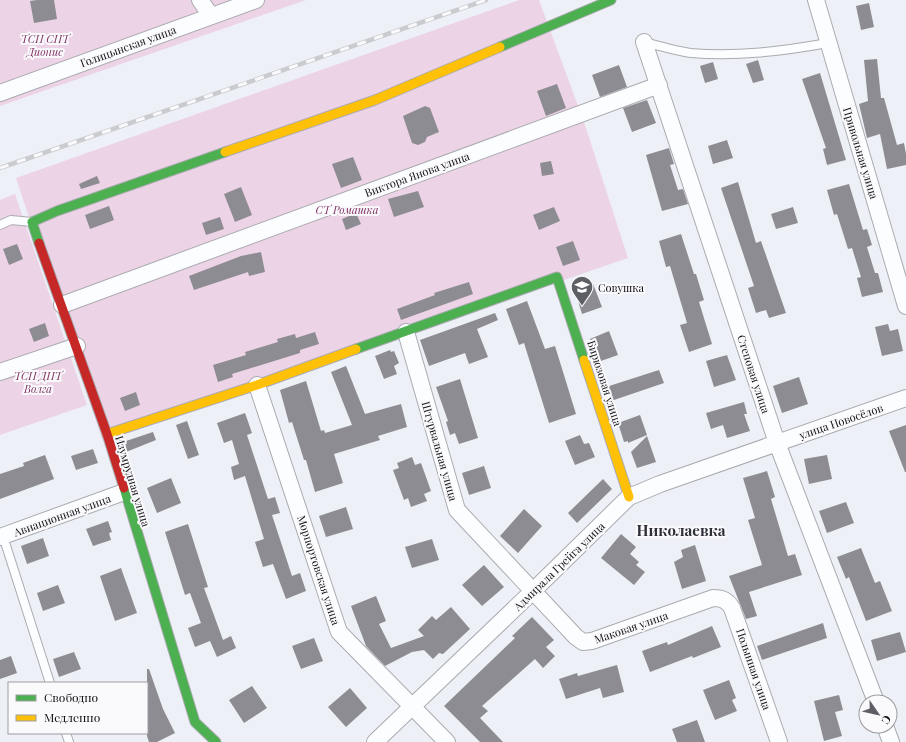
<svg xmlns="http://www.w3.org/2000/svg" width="906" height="742" font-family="'Playfair Display',serif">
	<rect width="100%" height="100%" fill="#eef0f8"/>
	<!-- green -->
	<path fill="#edd3e6" d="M0 0H306L0 106Z
		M519 0H539L584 122 628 258 102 439 16 178Z
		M15 194 87 405 0 435V200Z"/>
	<!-- building -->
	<path fill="#8d8c92" d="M37 0H54L57 19 34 23 30 1Z
		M869 3 874 27 861 30 856 6Z
		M877 59 881 98H884L897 145 904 143 906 154V165L887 169 880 134 867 138 859 104 868 101 864 60Z
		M758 60 764 80 753 83 746 64Z
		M713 62 718 79 705 83 700 66Z
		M619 65 627 87 600 97 592 75Z
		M820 73 846 160 827 165 823 149 826 148 802 79Z
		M557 84 566 108 546 116 537 91Z
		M647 100 656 123 632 132 623 108Z
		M425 106 430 108 439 132 427 137 425 142 418 145 412 143 403 116Z
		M727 140 733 158 713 164 708 146Z
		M669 148 674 164 670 165 678 190 683 189 688 204 662 211 646 155Z
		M353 157 362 180 341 188 332 164Z
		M551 161 554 174 542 176 540 163Z
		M97 176 100 183 81 189 79 184Z
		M738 182 756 243 761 241 786 313 769 318 766 310 756 313 748 288 754 286 721 188Z
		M849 184 863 230 867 229 872 245 867 247 875 273H878L883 292 862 297 857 278 861 277 852 248 848 249 837 214 834 215 827 190Z
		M241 187 252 215 235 222 224 194Z
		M418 191 424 207 394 217 388 199Z
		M109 206 114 220 90 229 85 215Z
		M554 207 560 221 539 230 533 215Z
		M793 207 798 223 776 229 771 214Z
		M356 213 361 224 346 230 342 219Z
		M220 217 224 229 206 235 202 223Z
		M681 234 694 274H696L704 300 699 302 712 344 689 352 680 325 687 323 670 266 666 267 659 241Z
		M573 241 580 260 563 266 556 247Z
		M17 244 23 259 9 265 3 249Z
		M261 252 265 272 249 276 248 272 194 290 189 276 241 256Z
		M469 282 473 294 401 320 397 309 435 295 434 293Z
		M593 284 602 307 582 314 575 291Z
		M527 301 545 349 555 346 576 414 549 423 524 343 519 345 506 309Z
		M495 313 498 320 477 329 488 357 469 364 465 353 429 366 420 340Z
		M45 323 49 336 34 342 29 329Z
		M888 324 890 331 898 329 903 351 882 356 875 327Z
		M609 331 618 355 598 362 590 339Z
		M315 332 319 344 300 350V353L232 374 233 377 218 382 213 365 246 355 245 352 278 342 277 339 295 334 296 338Z
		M390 350 391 352 394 351 399 363 394 366 397 374 384 379 375 356Z
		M727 355 736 380 714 387 706 361Z
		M346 366 365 414 401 404 407 427 378 436 380 440 334 454 343 483 315 492 306 460H304L292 422 289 423 280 390 306 381 321 431 324 430 325 433 352 425 331 372Z
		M659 370 664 383 611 401 606 387Z
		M799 377 808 404 782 413 773 386Z
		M460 379 478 438 459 444 455 433 450 435 446 422 448 421 436 387Z
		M136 392 140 405 125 411 120 398Z
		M744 402 747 414H744L750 431 727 438 723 425 711 429 706 413Z
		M245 413 252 433 247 435 268 499 275 497 280 513 272 515 292 576 300 573 306 591 286 599 273 564 263 567 255 542 264 539 245 476 234 480 231 467 239 464 232 440 224 443 217 423Z
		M640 415 647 435 628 443V441L624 442 618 423Z
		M187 421 199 455 188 459 176 425Z
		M906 425V472H905L889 431Z
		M153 432 156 440 126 452 123 442Z
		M580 435 584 444 589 443 595 457 575 465 565 441Z
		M647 436 656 462 637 468 631 452Z
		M93 449 98 463 76 470 71 456Z
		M45 455 54 479 0 499V474L24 466 23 463Z
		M827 455 832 479 809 484 804 459Z
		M412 457 415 465 421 463 431 491 424 494 427 501 411 507 408 498 404 500 393 470 399 468 397 463Z
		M484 466 491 488 469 495 462 473Z
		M767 471 775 497 771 499 788 556 795 554 802 575 749 592 757 616 746 619 729 576 762 565 748 520 755 518 743 478Z
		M171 478 181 503 157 513 147 488Z
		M603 479 612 489 577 523 568 513Z
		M846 502 854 523 827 533 819 511Z
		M346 507 353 529 326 537 319 516Z
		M524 509 542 526 518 553 500 536Z
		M108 521 112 532 109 533 111 540 93 546 86 529Z
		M188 524 208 587 204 588 223 640 231 636 236 648 217 657 210 641 195 647 188 628 201 623 190 593 185 595 165 532Z
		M621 534 636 547 630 554 639 562 636 565 645 572 634 585 601 558Z
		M43 538 49 556 27 564 21 546Z
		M432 539 439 560 412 568 405 547Z
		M695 545 706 581 682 589 674 562 683 557 681 550Z
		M861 548 875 583 880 581 892 611 866 621 849 577 846 579 837 557Z
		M484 565 504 587 482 606 462 585Z
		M121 568 137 613 115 621 100 576Z
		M58 585 65 603 43 611 37 593Z
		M376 596 386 621 379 624 391 648 424 636 418 630 432 616 436 620 451 607 470 629 443 654 439 653 433 659 424 650 412 652 385 666 366 646 351 606Z
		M532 617 554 640 546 647 555 656 543 668 535 659 482 706 488 711 480 718 503 742H480L444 706 515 638 512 636Z
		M823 623 827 638 762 660 757 646Z
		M712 626 721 647 693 658 692 656 650 672 642 651 667 642 668 645Z
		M900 632 906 652 877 661 871 640Z
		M314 638 323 661 301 669 292 646Z
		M74 652 81 669 59 677 53 659Z
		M11 656 17 673 0 679V660Z
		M617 665 624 692 603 698 600 688 566 699 559 679 577 673 578 676Z
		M147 669H149L163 709 175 733 157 742H149L147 736Z
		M729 680 736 698 732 700 737 711 715 720 703 690Z
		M252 686 267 708 244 723 229 700Z
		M350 688 367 708 346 727 328 707Z
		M839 695 843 710 835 712 842 736 824 741 814 701Z
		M697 720 705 742H677L672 729Z"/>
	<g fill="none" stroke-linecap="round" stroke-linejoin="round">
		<!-- lane casing -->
		<g stroke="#aaabb0" stroke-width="10">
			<path id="lane" d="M644 42C659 46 676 51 691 53 737 57 783 51 828 43
				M0 225 11 220 32 222
				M3 536 50 683
				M66 733 69 742"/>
		</g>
		<!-- street casing -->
		<g stroke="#aaabb0" stroke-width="18">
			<path id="street" d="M200 0 211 16
				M816 0 906 306
				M644 42 777 443 876 702
				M0 93 256 0
				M62 305 659 85
				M406 332 457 510 576 637 583 642 592 641 713 598C722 598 727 600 732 608L779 742
				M0 372 77 346
				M257 385 339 632 447 742
				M0 537 124 492
				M885 726 891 742
				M375 742 534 590 629 497 660 484 906 398"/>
		</g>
		<!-- fast casing -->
		<g stroke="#aaabb0" stroke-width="11">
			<path id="fast" d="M500 47 611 0
				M39 243 32 222 57 211 225 152
				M356 349 557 277 584 360
				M124 488 195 722 216 742"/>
		</g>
		<!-- slow casing -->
		<g stroke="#aaabb0" stroke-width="11">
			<path id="slow" d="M225 152 375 100 500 47
				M584 360 629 497
				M107 434 257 385 356 349"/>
		</g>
		<!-- jam casing -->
		<g stroke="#aaabb0" stroke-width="11">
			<path id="jam" d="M39 243 107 434 124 488"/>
		</g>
		<!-- lane -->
		<use href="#lane" stroke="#fcfdfe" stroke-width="8"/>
		<!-- street -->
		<use href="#street" stroke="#fcfdfe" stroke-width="16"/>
		<!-- fast -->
		<use href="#fast" stroke="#4caf50" stroke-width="9"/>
		<!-- slow -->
		<use href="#slow" stroke="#ffc107" stroke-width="9"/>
		<!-- jam -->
		<use href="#jam" stroke="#c62828" stroke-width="9"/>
		<!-- rail casing -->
		<g stroke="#cacbce" stroke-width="4.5">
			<path id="rail" d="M0 168 486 0"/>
		</g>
		<!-- rail -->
		<use href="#rail" stroke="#fafafd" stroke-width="3" stroke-dasharray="9" stroke-linecap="butt"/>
	</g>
	<!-- icons -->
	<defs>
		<g id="school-pin" transform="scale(1.15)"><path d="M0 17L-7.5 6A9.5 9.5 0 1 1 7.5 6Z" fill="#5e5f65" stroke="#fafafd"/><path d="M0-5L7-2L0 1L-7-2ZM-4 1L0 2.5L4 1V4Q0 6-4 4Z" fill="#fff"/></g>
	</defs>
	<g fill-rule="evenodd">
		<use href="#school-pin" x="582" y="287"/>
	</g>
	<g text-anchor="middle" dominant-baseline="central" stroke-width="4" stroke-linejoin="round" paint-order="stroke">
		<!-- park labels -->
		<g font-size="11" font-style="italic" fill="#813566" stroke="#fafafd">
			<text x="45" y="38">ТСН СНТ<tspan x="45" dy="13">Дионис</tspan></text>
			<text x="347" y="209">СТ Ромашка</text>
			<text x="38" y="375">ТСН ДНТ<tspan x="38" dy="13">Волга</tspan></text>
		</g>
		<!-- street labels -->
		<g font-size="11" fill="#111116" stroke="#fafafd">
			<text transform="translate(128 46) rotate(-20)">Голицынская улица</text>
			<text transform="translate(861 153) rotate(73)">Привольная улица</text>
			<text transform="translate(417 174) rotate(-20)">Виктора Янова улица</text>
			<text transform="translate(754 374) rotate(72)">Степовая улица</text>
			<text transform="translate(605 383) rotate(72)">Бирюзовая улица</text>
			<text transform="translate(841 421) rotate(-19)">улица Новосёлов</text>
			<text transform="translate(440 451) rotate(74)">Штурвальная улица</text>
			<text transform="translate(133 481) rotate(73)">Изумрудная улица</text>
			<text transform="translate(62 515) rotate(-20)">Авиационная улица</text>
			<text transform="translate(559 566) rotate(-44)">Адмирала Грейга улица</text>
			<text transform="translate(319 570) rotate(72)">Морпортовская улица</text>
			<text transform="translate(631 627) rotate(-19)">Маковая улица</text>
			<text transform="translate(754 669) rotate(71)">Полынная улица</text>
		</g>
		<!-- poi labels -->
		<g font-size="11" fill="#111116" stroke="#fafafd" text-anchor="start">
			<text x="598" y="287">Совушка</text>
		</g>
		<!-- district labels -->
		<g font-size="15" font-weight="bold" fill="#2d2e38" stroke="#fafafd">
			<text x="681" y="530">Николаевка</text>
		</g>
	</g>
	<!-- legend -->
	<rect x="8" y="682" width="140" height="52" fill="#fafafd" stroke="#9d9da1"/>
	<rect x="16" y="695" width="20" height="6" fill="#4caf50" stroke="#9d9da1"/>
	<text x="44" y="702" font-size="12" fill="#111116">Свободно</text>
	<rect x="16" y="715" width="20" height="6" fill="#ffc107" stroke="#9d9da1"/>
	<text x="44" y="722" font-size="12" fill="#111116">Медленно</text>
	<!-- north arrow -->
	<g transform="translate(878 714) rotate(124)"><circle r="19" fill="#fafafd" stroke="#9d9da1"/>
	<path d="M0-3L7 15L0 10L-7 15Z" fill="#5e5f65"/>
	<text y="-6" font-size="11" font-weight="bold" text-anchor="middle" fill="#111116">С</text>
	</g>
</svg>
